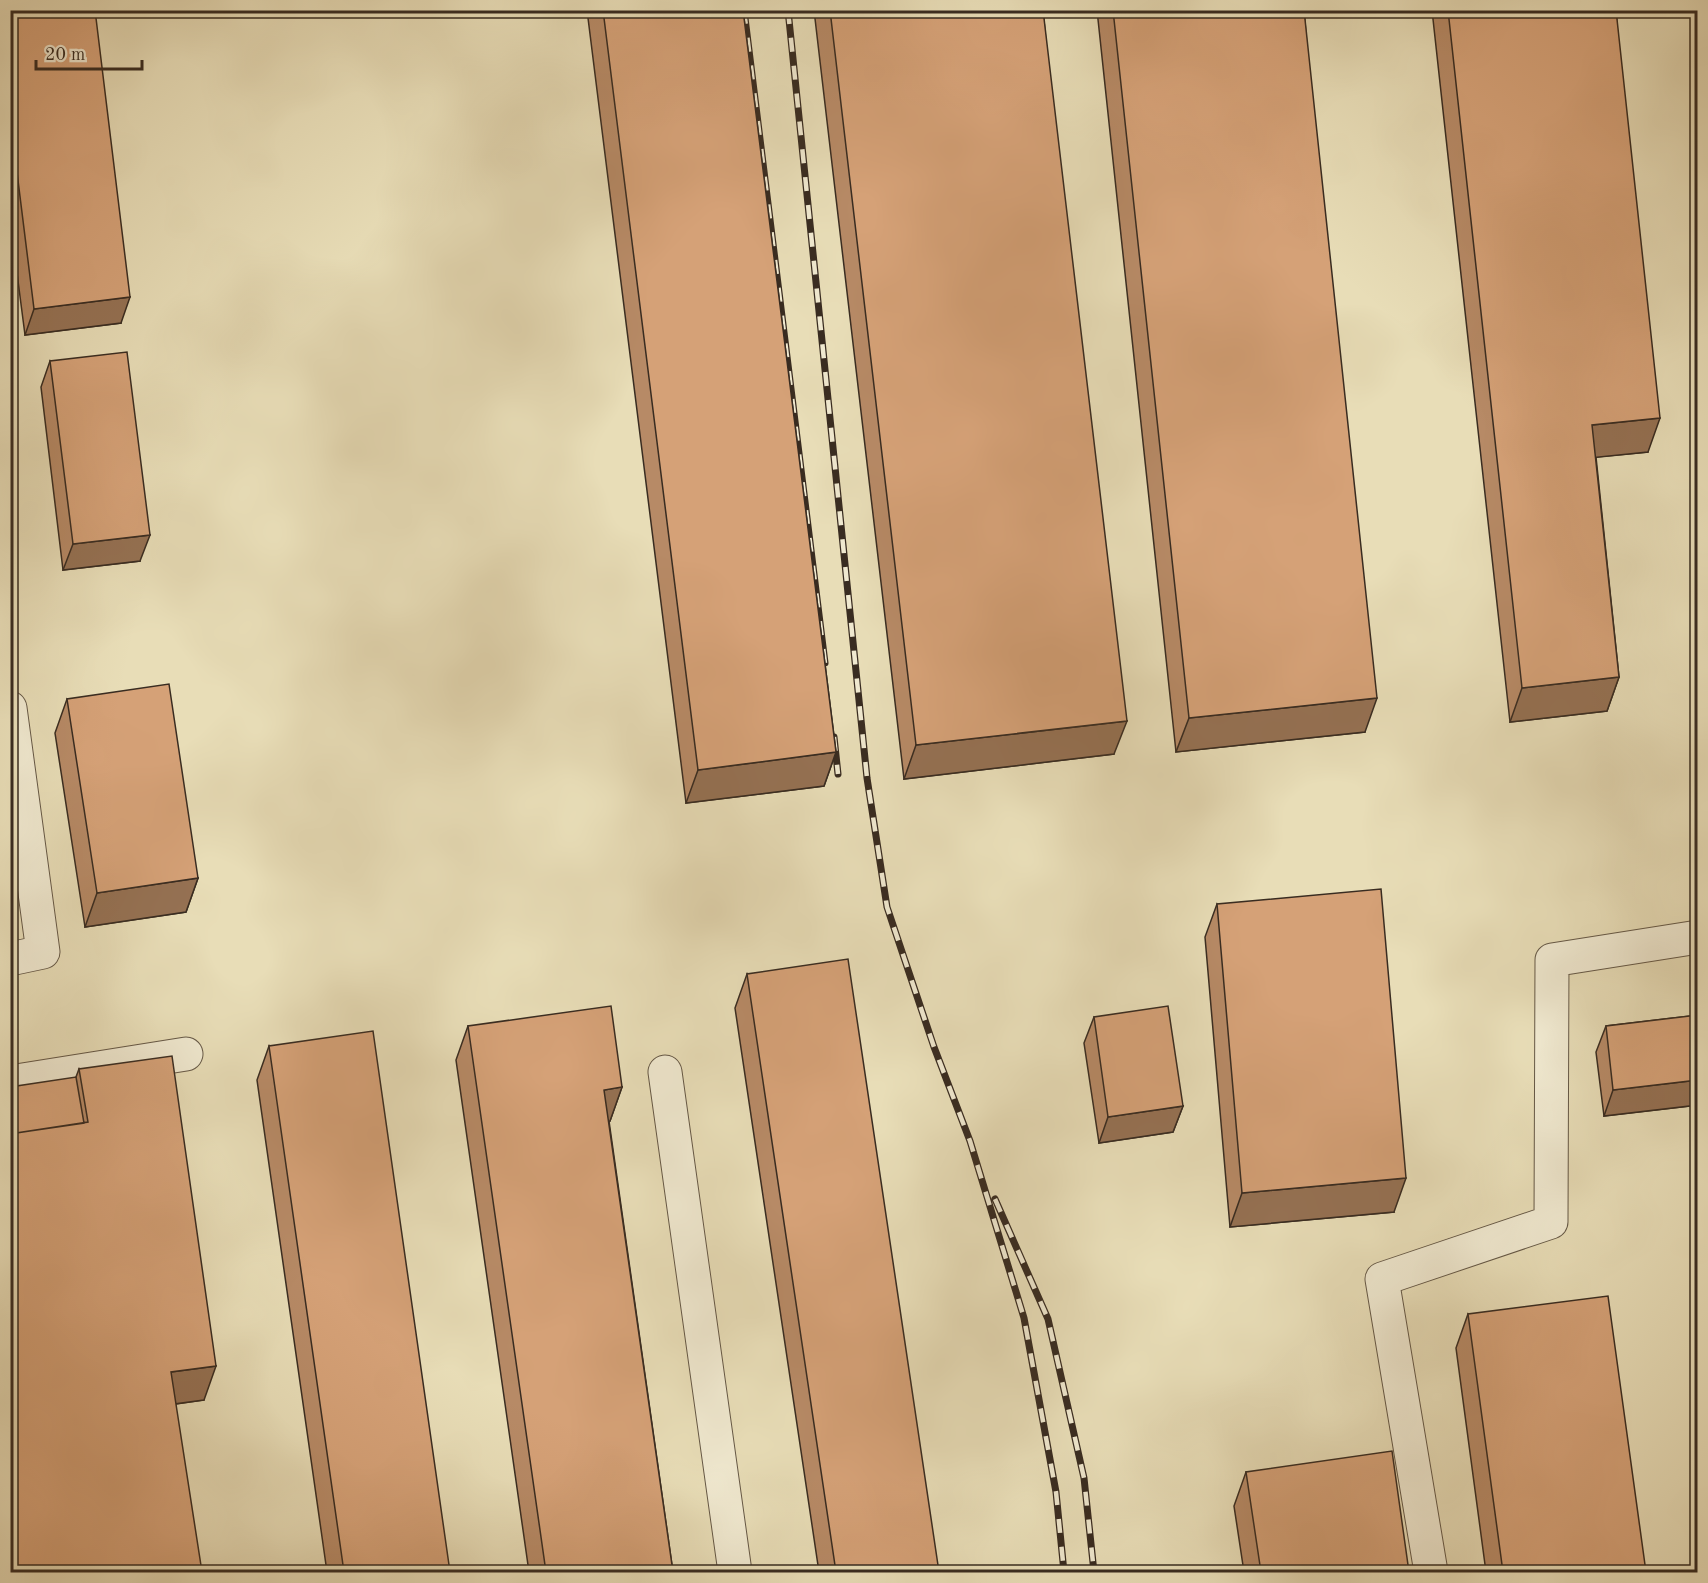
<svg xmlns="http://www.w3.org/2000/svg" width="1708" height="1583" font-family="'Old Standard TT',serif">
	<rect width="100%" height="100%" fill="#e8ddb7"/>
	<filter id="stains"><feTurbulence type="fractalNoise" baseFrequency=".00333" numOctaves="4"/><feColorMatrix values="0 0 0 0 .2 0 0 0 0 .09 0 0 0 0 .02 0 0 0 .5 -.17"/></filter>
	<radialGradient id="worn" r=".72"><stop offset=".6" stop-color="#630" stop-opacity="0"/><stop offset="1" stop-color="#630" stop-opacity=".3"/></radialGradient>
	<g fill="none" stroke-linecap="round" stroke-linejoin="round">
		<!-- minor casing -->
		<g stroke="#655846" stroke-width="35">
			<path id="minor" d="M10 708 43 952 10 959
				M665 1072 735 1572
				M10 1082 186 1054
				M1431 1572 1382 1279 1551 1222 1552 960 1698 937"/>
		</g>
		<!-- minor -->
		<use href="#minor" stroke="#f0e9d0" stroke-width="33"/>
		<!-- rail casing -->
		<g stroke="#392c21" stroke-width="7">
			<path id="rail" d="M744 10 825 663
				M788 10 867 778 887 907 934 1047 970 1141 1024 1318 1056 1492 1064 1572
				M834 737 838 774
				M995 1199 1048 1319 1084 1478 1094 1572"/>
		</g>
		<!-- rail -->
		<use href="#rail" stroke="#f0e9d0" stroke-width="4.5" stroke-dasharray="14" stroke-linecap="butt"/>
	</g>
	<!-- wall -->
	<path fill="#b78a66" stroke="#392c21" stroke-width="1.5" d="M10 10 121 323 25 335 10 219Z
		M587 10H743L836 752 824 786 686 803Z
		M814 10H1043L1114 754 904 779Z
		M1097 10H1304L1365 732 1176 752Z
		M1432 10H1616L1648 452 1596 457 1619 677 1607 711 1510 722Z
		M50 361 140 561 63 570 41 387Z
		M67 699 198 878 186 912 85 927 55 733Z
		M1217 904 1394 1212 1230 1227 1205 937Z
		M747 974 939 1572H819L735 1008Z
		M1698 1015V1105L1604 1116 1596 1052 1606 1026Z
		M1094 1017 1183 1106 1173 1132 1099 1143 1084 1043Z
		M468 1026 622 1087 610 1121H609L673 1572H529L456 1060Z
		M269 1046 450 1572H327L257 1080Z
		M79 1069 204 1400 176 1404 10 1572 76 1077Z
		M1468 1314 1646 1572H1486L1456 1348Z
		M1246 1472 1409 1572H1244L1234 1506Z"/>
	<!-- shaded-wall -->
	<path fill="#957153" stroke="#392c21" stroke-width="1.5" d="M130 297 121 323 25 335 34 309Z
		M1660 418 1648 452 1580 459 1592 425Z
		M150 535 140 561 63 570 73 544Z
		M1619 677 1607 711 1510 722 1522 688Z
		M1377 698 1365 732 1176 752 1189 718Z
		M1127 721 1114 754 904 779 916 745Z
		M836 752 824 786 686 803 698 770Z
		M198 878 186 912 85 927 97 893Z
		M1698 1080V1105L1604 1116 1613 1090Z
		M622 1087 610 1121 592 1123 604 1090Z
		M1183 1106 1173 1132 1099 1143 1108 1117Z
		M1406 1178 1394 1212 1230 1227 1242 1193Z
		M216 1366 204 1400 159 1406 171 1372Z"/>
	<!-- building -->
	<path fill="#d5a177" stroke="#392c21" stroke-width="1.5" d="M10 10H95L130 297 34 309 10 116Z
		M603 10H743L836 752 698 770Z
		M830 10H1043L1127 721 916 745Z
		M1113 10H1304L1377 698 1189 718Z
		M1448 10H1616L1660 418 1592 425 1619 677 1522 688Z
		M127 352 150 535 73 544 50 361Z
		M169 684 198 878 97 893 67 699Z
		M1381 889 1406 1178 1242 1193 1217 904Z
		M848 959 939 1572H836L747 974Z
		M611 1006 622 1087 604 1090 673 1572H546L468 1026Z
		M1168 1006 1183 1106 1108 1117 1094 1017Z
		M1698 1015V1080L1613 1090 1606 1026Z
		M373 1031 450 1572H344L269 1046Z
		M172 1056 216 1366 171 1372 202 1572H10V1134L88 1122 79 1069Z
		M76 1077 84 1123 10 1134V1087Z
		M1608 1296 1646 1572H1503L1468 1314Z
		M1392 1451 1409 1572H1261L1246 1472Z"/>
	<!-- margin -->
	<rect width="1708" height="1583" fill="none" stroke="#e8ddb7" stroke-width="36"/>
	<rect x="12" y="12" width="1684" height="1559" fill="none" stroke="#392c21" stroke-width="3"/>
	<rect x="18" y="18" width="1672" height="1547" fill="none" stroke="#392c21" stroke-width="1.5"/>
	<!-- scale -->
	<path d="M36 60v9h106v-9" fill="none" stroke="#392c21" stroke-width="3"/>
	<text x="45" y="60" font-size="18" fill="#392c21" stroke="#f0e9d0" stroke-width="4.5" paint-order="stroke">20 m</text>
	<rect width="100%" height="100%" filter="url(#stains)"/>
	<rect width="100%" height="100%" fill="url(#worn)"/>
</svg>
